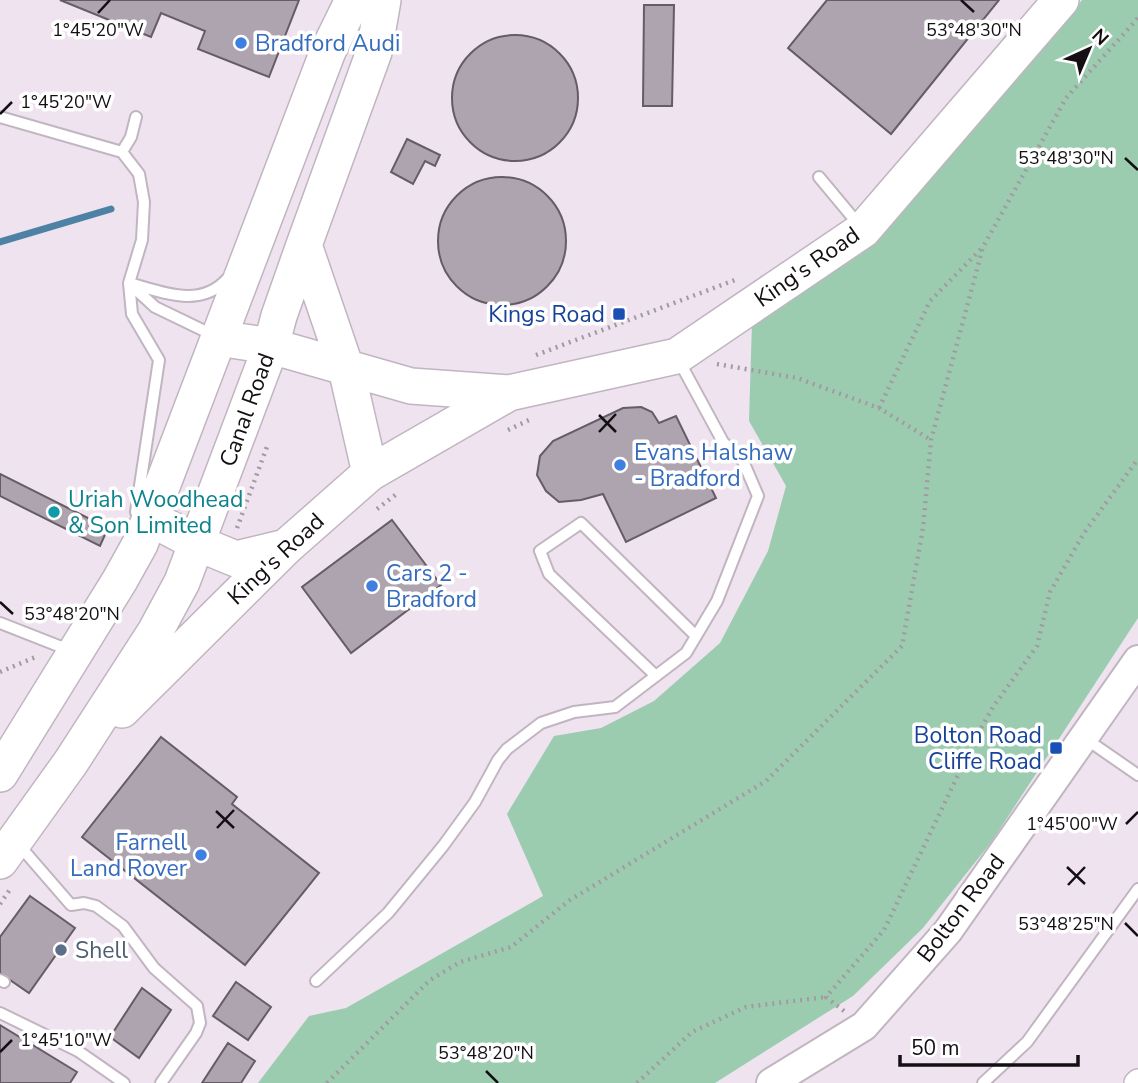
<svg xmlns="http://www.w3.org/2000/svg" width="1138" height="1083" font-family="'Nunito Sans',sans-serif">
	<rect width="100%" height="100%" fill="#eee3ef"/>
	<!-- green -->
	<path fill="#9cccb0" d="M1082 0H1138V618L992 841 923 928 853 996 715 1083H258L309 1016 346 1008 543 896 507 814 554 736 601 728 654 701 720 643 768 551 786 486 749 421 752 322 831 274 913 199Z"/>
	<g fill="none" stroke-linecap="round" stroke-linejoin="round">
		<!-- stream -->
		<path stroke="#4e82a5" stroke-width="7" d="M0 242 111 209"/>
	</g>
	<!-- building -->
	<path fill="#aea4af" stroke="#655c66" stroke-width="2" d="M60 0H299L269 77 198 49 205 31 161 13 151 37Z
		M827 0H999L891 134 788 48Z
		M644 5H674L672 106H643Z
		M452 98a63 63 0 1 1 126 0a63 63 0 1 1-126 0Z
		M407 139 440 155 435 166 425 161 413 184 391 172Z
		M438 241a64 64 0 1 1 128 0a64 64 0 1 1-128 0Z
		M641 407 652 412 659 423 676 416 716 498 626 542 603 494 581 500 559 502 546 491 537 475 540 456 553 441 623 408Z
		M0 474 108 528 100 546 0 496Z
		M392 520 441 585 351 653 302 587Z
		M161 737 237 797 232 804 319 873 245 965 82 837Z
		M30 896 75 928 29 993 0 973V937Z
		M236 982 271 1007 248 1040 213 1016Z
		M142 988 171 1010 139 1058 110 1037Z
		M0 1025 77 1072 70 1083H0Z
		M228 1043 255 1061 241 1083H202Z"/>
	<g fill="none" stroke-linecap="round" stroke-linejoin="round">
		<!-- service casing -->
		<g stroke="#c0b5c0" stroke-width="14">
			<path id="service" d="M0 117 122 152 139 174 144 202 142 240 129 283 132 314 159 360 136 512
				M122 152 131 137 136 117
				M819 177 859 225
				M129 283C162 292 200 309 227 279
				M131 285 155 307 215 336
				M0 623 69 650
				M656 676 549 574 540 551 581 523 696 636
				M1086 739 1138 775
				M19 845 71 905 84 903 96 906 123 926 154 968 197 1006 200 1023 196 1033 161 1083
				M0 980 4 982
				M316 981 388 913 443 846 475 802 498 760 507 749 541 723 574 712 615 707 686 653 717 601 758 496 743 461 723 442 678 359
				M0 1013 78 1051 124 1083
				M983 1083 1027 1042 1138 889"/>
		</g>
		<!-- minor casing -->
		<g stroke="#c0b5c0" stroke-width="26">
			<path id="minor" d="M1136 1083 1138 1081"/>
		</g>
		<!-- tertiary casing -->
		<g stroke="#c0b5c0" stroke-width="32">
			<path id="tertiary" d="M771 1083 864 1026 948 931 1138 660"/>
		</g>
		<!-- primary casing -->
		<g stroke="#c0b5c0" stroke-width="38">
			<path id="primary" d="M304 245 346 368 370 473
				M218 338 271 346 411 386 509 393 677 356 863 230 1061 0
				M150 518 197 543 236 559 286 547
				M122 710 286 547 370 473 509 393
				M0 774 120 580 140 544 328 51 353 0
				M0 861 71 762 155 632 182 582 271 346 279 316 304 245 374 52 383 0"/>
		</g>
		<!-- path -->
		<path stroke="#a29aa3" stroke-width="4.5" stroke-dasharray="2 5" stroke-linecap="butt" d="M536 355 735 280
			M717 364 797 378 879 408 931 440
			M879 408 930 301 981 249
			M508 430 529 420
			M377 509 398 493
			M237 528 268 444
			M0 672 38 656
			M0 904 11 888
			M844 1011 826 997 884 930 977 735 993 707 1037 646 1050 592 1084 533 1138 459
			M327 1083 430 980 460 962 511 947 570 900 766 781 902 646 923 528 931 440 983 247 1066 98 1138 18
			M637 1083 692 1032 746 1007 826 997"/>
		<!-- service -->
		<use href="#service" stroke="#fff" stroke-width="10"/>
		<!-- minor -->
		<use href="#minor" stroke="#fff" stroke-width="23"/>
		<!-- tertiary -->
		<use href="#tertiary" stroke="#fff" stroke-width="28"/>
		<!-- primary -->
		<use href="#primary" stroke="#fff" stroke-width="35"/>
	</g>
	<!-- ticks -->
	<path fill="none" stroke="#130f13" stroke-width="2.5" d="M961 0 974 12M98 13 110 0M0 114 12 102M1125 158 1138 170M599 415 616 432M599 432 616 414M0 602 13 614M216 811 234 828M1126 824 1138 812M217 828 234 810M1067 867 1085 884M1068 885 1085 867M1125 923 1138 936M0 1052 12 1040M486 1071 498 1083"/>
	<!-- markers -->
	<g fill="#3f7fe0" stroke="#fff" stroke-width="2.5">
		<circle cx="241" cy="43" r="7"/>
		<circle cx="620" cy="465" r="7"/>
		<circle cx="372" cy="586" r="7"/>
		<circle cx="201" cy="855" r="7"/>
	</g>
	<g fill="#1a4fb4" stroke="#fff" stroke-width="2.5">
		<rect x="612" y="307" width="14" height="14" rx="3.5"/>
		<rect x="1049" y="741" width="14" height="14" rx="3.5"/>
	</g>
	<circle fill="#0f9aa8" stroke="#fff" stroke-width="2.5" cx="54" cy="512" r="7"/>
	<circle fill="#5c6f8a" stroke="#fff" stroke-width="2.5" cx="61" cy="950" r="7"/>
	<g text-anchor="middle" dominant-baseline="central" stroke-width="7" stroke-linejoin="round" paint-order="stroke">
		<!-- shop labels -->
		<g font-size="23" fill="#366cbe" stroke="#fff" text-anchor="start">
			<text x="255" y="43">Bradford Audi</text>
			<text x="634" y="452">Evans Halshaw<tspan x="634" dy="26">- Bradford</tspan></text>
			<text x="386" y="573">Cars 2 -<tspan x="386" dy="26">Bradford</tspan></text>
			<text x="187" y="842" text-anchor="end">Farnell<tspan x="187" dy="26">Land Rover</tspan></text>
		</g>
		<!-- street labels -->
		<g font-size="23" fill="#130f13" stroke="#fff">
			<text transform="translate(807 267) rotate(-35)">King's Road</text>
			<text transform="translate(247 410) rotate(-70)">Canal Road</text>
			<text transform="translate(276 559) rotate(-43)">King's Road</text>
			<text transform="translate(961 908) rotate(-53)">Bolton Road</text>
		</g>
		<!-- transit labels -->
		<g font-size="23" fill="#164399" stroke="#fff" text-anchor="end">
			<text x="605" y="314">Kings Road</text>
			<text x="1042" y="735">Bolton Road<tspan x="1042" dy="26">Cliffe Road</tspan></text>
		</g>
		<!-- culture labels -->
		<g font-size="23" fill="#0d838f" stroke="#fff" text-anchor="start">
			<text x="68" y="499">Uriah Woodhead<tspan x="68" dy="26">&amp; Son Limited</tspan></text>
		</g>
		<!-- service labels -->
		<g font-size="23" fill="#4e5e75" stroke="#fff" text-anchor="start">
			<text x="75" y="950">Shell</text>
		</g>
	</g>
	<g font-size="18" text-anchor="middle" fill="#130f13" stroke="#fff" stroke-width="7" stroke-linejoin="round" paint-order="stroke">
		<text x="974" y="36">53°48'30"N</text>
		<text x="98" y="36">1°45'20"W</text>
		<text x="66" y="108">1°45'20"W</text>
		<text x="1066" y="164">53°48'30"N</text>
		<text x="72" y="620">53°48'20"N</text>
		<text x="1072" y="830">1°45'00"W</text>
		<text x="1066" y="930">53°48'25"N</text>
		<text x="66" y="1046">1°45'10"W</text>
		<text x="486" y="1059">53°48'20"N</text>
	</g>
	<!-- north arrow -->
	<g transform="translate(1089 49) rotate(44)" stroke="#ffffff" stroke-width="5" paint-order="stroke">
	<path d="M0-5L12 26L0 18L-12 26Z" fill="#130f13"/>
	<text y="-10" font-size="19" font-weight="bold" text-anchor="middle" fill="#130f13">N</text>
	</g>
	<!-- scale -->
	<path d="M900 1055v10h178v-10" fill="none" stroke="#130f13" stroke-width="3.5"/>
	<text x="911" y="1055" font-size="21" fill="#130f13" stroke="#ffffff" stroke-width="5" paint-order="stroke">50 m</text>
</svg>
